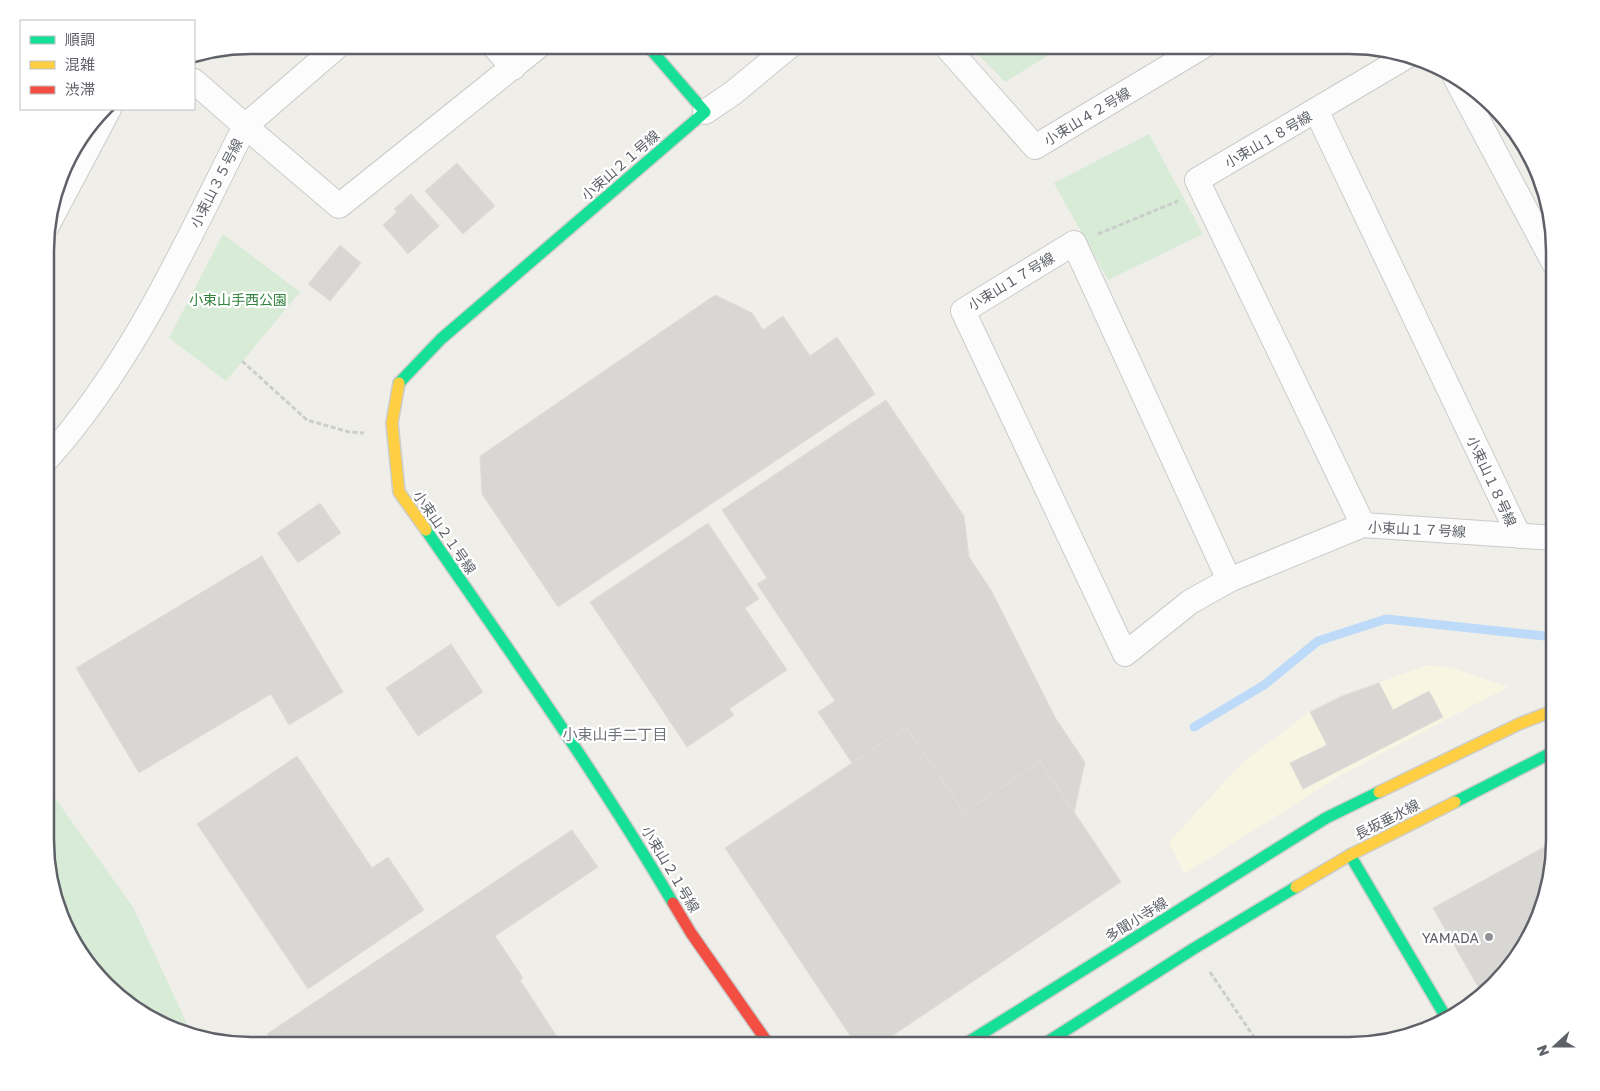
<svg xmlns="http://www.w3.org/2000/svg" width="1600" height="1091" font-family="'Golos Text','Noto Sans JP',sans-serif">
	<rect width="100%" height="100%" fill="#efeee9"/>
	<!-- commercial -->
	<path fill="#f8f5e2" d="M1428 665 1452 668 1508 687 1343 774 1184 874 1169 842 1244 761 1310 712 1342 696Z"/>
	<!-- green -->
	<path fill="#d7ebd6" d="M969 45H1065L1005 82Z
		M1149 134 1203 234 1108 280 1054 183Z
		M223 234 300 292 226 381 169 338Z
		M47 787 133 907 193 1037 184 1035 126 1004 73 944 47 867Z"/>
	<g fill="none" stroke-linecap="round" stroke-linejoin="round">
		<!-- stream -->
		<path stroke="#bddaf8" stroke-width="9" d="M1194 727 1264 685 1318 641 1386 619 1545 636 1555 633"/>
	</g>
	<!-- building -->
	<path fill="#d8d7d4" stroke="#deddd8" d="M457 163 495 206 463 234 425 191Z
		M411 194 439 226 408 254 383 225 397 212 394 209Z
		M340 245 361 263 330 301 308 284Z
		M715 295 752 313 763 330 783 316 810 356 837 337 875 394 558 607 482 494 480 456Z
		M886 400 964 516 969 557 991 590 1056 719 1085 762 1074 813 1040 761 964 813 906 727 852 763 818 712 835 701 757 584 767 578 722 510Z
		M320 503 341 533 298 563 277 533Z
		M708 523 759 599 745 608 787 670 729 709 734 715 687 747 590 602Z
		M262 556 343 692 289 725 271 694 139 773 76 668Z
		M451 644 483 692 418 736 386 688Z
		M1379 683 1393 710 1429 691 1443 717 1303 789 1290 763 1327 745 1310 712 1342 696Z
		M906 727 964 813 1040 761 1121 882 877 1046H857L725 848Z
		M297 756 372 868 388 857 424 910 308 989 197 824Z
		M572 830 598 867 495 936 523 978 520 980 563 1046H274L267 1034Z
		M1555 841V854L1544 907 1513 965 1481 992 1433 908Z"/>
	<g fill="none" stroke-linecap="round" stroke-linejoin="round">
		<!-- street casing -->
		<g stroke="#cbcbca" stroke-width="26">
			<path id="street" d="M493 45 513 68
				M945 45 1035 147 1205 45
				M1455 77 1555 265
				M194 81 245 126 339 45
				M1316 110 1409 55
				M705 112 733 93 791 45
				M47 226 109 109
				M47 459C134 362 187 241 245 126L339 206 540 45
				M1363 525 1197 180 1316 110 1519 536
				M1229 580 1074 243 963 311 1125 654 1190 602 1229 580 1363 525 1555 538"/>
		</g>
		<!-- fast casing -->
		<g stroke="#cbcccb" stroke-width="14">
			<path id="fast" d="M399 383 441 339 705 112 647 45
				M426 530C511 653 597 774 673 903
				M1455 802 1555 751
				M1350 855 1447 1019
				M962 1046 1326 818 1379 792
				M1041 1046 1193 949 1296 887"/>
		</g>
		<!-- slow casing -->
		<g stroke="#cbcccb" stroke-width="14">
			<path id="slow" d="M399 383 392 423 399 492 426 530
				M1379 792 1519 724 1555 710
				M1296 887 1350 855 1455 802"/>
		</g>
		<!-- jam casing -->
		<g stroke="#cbcccb" stroke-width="14">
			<path id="jam" d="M673 903 691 933 770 1046"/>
		</g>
		<!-- path -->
		<path stroke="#cacfcc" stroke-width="3" stroke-dasharray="5 2.5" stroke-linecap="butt" d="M1098 234 1178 201
			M242 361 307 420 349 432 364 433
			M1210 972 1260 1046"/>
		<!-- street -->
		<use href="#street" stroke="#fdfcfc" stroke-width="24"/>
		<!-- fast -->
		<use href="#fast" stroke="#16e098" stroke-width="11"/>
		<!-- slow -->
		<use href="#slow" stroke="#ffcf43" stroke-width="11"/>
		<!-- jam -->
		<use href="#jam" stroke="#f24e42" stroke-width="11"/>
	</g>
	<!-- markers -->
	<circle fill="#919295" stroke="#fff" stroke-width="2" cx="1489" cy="937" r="5"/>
	<g text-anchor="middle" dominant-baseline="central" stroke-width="4.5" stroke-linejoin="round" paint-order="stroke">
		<!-- street labels -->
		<g font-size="14" fill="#5e6168" stroke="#fff">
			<text transform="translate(1087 116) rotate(-31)">小束山４２号線</text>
			<text transform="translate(1268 139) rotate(-30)">小束山１８号線</text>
			<text transform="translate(620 165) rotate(-41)">小束山２１号線</text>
			<text transform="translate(216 183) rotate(-63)">小束山３５号線</text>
			<text transform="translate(1011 281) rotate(-31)">小束山１７号線</text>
			<text transform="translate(1492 481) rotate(65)">小束山１８号線</text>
			<text transform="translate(1417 529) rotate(3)">小束山１７号線</text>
			<text transform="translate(445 532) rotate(55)">小束山２１号線</text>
			<text transform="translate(1387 819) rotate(-27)">長坂垂水線</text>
			<text transform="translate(671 869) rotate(59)">小束山２１号線</text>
			<text transform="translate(1136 919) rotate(-32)">多聞小寺線</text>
		</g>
		<!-- park labels -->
		<g font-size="14" fill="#31833d" stroke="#fff">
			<text x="238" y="299">小束山手西公園</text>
		</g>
		<!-- poi labels -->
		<g font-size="14" fill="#5e6168" stroke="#fff" text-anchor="end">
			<text x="1479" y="937">YAMADA</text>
		</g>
		<!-- neighbourhood labels -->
		<g font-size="15" fill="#6f737a" stroke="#fff">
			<text x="615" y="734">小束山手二丁目</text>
		</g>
	</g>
	<!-- crop -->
	<path d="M0 0H1600V1091H0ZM251 54H1349A197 197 0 0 1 1546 251V840A197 197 0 0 1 1349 1037H251A197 197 0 0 1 54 840V251A197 197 0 0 1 251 54Z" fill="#fff" fill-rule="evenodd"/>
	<path fill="none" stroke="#5e6168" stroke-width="2.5" d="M251 54H1349A197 197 0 0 1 1546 251V840A197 197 0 0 1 1349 1037H251A197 197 0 0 1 54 840V251A197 197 0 0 1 251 54Z"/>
	<!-- legend -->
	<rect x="20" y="20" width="175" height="90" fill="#ffffff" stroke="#bfc0c3"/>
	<rect x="30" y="36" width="25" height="8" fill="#16e098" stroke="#bfc0c3"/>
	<text x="65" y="45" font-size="15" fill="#5e6168">順調</text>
	<rect x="30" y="61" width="25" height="8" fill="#ffcf43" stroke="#bfc0c3"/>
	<text x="65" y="70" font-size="15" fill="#5e6168">混雑</text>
	<rect x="30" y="86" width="25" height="8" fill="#f24e42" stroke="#bfc0c3"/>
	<text x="65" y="95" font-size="15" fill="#5e6168">渋滞</text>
	<!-- north arrow -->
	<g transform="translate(1555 1046) rotate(249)" stroke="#ffffff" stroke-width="4" paint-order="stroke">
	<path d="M0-4L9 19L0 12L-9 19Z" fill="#5e6168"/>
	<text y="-8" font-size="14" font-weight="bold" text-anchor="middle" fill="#5e6168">N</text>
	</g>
</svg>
